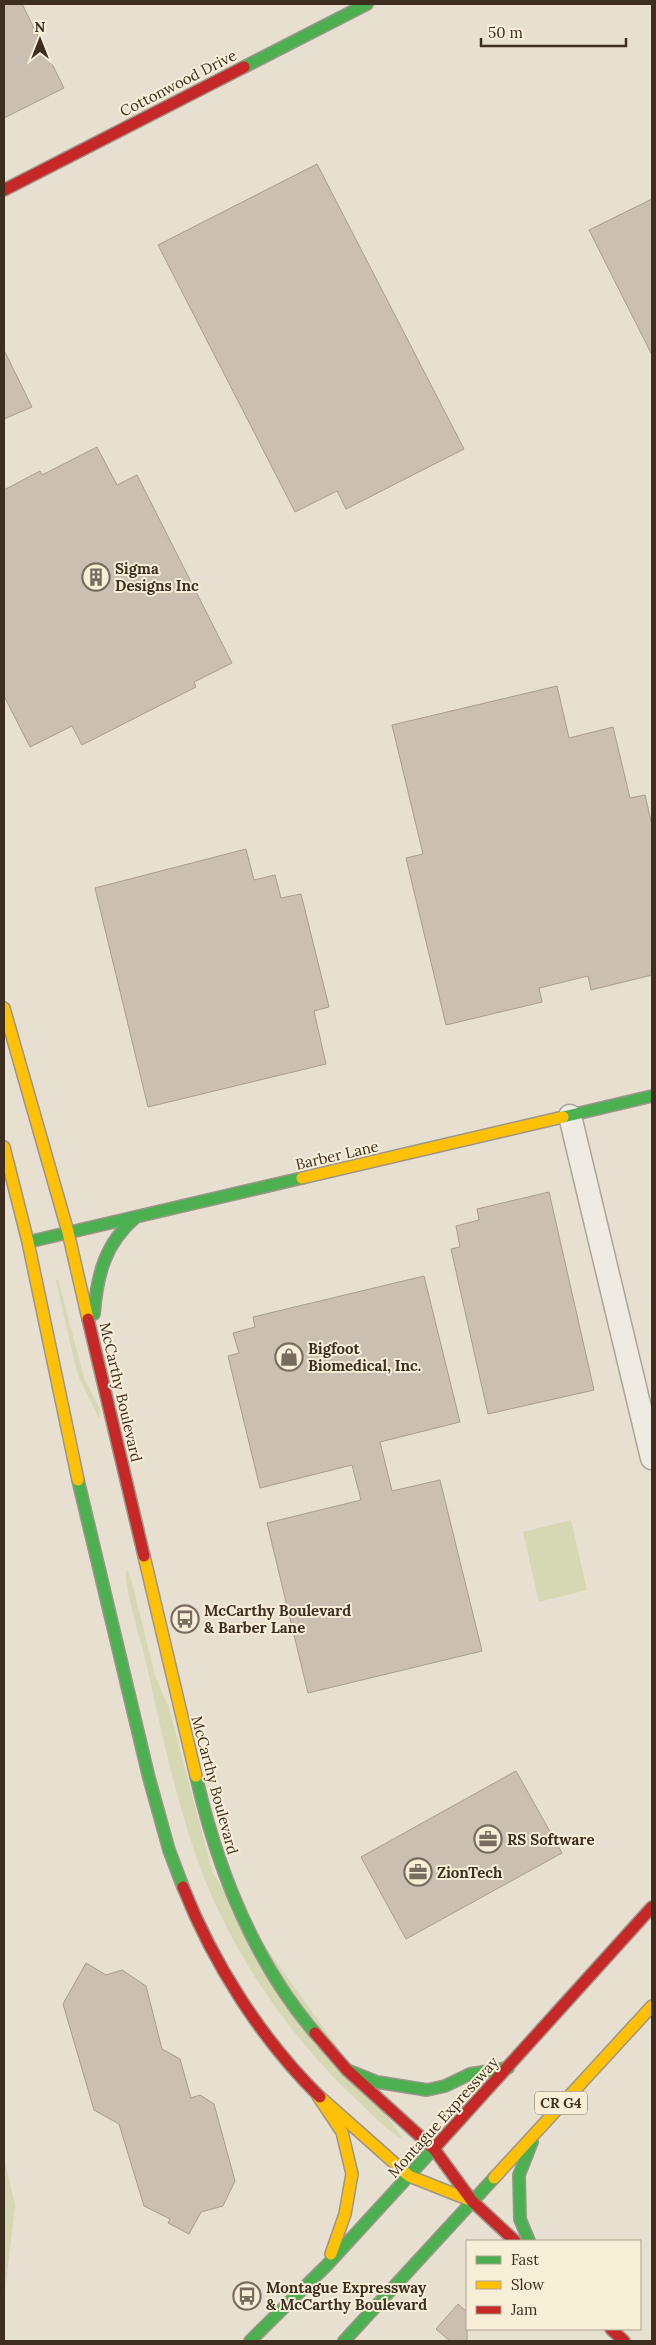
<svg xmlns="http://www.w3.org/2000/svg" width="656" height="2345" font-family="Lora,serif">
	<rect width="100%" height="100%" fill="#e7e0d1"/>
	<!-- green -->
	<path fill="#d6d7b3" d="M58 1279 84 1378 100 1409 99 1418 80 1380 76 1368 56 1281Z
		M571 1520 587 1590 539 1602 523 1532Z
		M126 1571 129 1572 132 1582 155 1676 169 1708 213 1874 402 2137V2139C390 2134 352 2095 340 2084 276 2018 225 1940 195 1853 174 1791 160 1726 146 1662 142 1646 123 1583 126 1571Z
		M4 2158 15 2205 4 2301Z"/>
	<!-- building -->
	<path fill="#cbbfb2" stroke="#a89c90" d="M4 4H22L64 88 4 118Z
		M317 164 464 449 346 509 337 491 295 512 158 245Z
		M652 199V355L589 230Z
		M4 350 32 407 4 419Z
		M97 447 117 485 137 475 232 663 194 682 196 687 82 745 72 726 30 747 4 696V490L40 471 42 475Z
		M557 686 569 738 613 727 630 798 645 795 652 825V975L591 990 588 976 539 988 542 1002 446 1025 406 858 423 854 392 725Z
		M246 849 254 880 275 875 281 898 301 894 329 1007 314 1011 326 1064 148 1107 95 888Z
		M549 1192 594 1390 488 1414 451 1249 460 1247 456 1226 479 1220 477 1209Z
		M424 1276 460 1422 380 1442 392 1491 440 1480 482 1651 308 1693 267 1523 361 1500 352 1465 260 1488 228 1356 239 1353 233 1333 255 1327 253 1317Z
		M516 1771 562 1853 406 1939 361 1857Z
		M86 1963 106 1975 122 1970 146 1986 162 2049 180 2059 191 2098 200 2095 214 2104 235 2181 223 2206 201 2212 189 2234 168 2223 170 2219 144 2206 119 2124 94 2110 63 2004Z
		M458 2304 467 2312V2341H450L436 2329Z"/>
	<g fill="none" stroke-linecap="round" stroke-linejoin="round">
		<!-- street casing -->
		<g stroke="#ada599" stroke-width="25">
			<path id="street" d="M570 1116 652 1458"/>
		</g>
		<!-- fast casing -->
		<g stroke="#9c958a" stroke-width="14">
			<path id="fast" d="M244 67 367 4
				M563 1117 652 1096
				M28 1242 302 1178
				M94 1314C97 1275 105 1243 136 1217
				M78 1480 149 1778 169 1850 183 1887
				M196 1776C217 1868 253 1960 315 2033
				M347 2070 377 2082 427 2090 445 2086 470 2074 508 2068
				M529 2241 520 2219 519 2175 532 2142
				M250 2341 327 2265 437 2145
				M344 2341 494 2178"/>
		</g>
		<!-- slow casing -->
		<g stroke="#9c958a" stroke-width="14">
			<path id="slow" d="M4 1008 68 1232 88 1319
				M4 1147 28 1242 78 1480
				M302 1178 563 1117
				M144 1556 196 1776
				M318 2096 342 2132 352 2174 345 2214 331 2254
				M320 2097 409 2176 472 2201
				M494 2178 652 2006"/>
		</g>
		<!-- jam casing -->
		<g stroke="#9c958a" stroke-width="14">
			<path id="jam" d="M4 190 244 67
				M88 1319 144 1556
				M183 1887C213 1963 261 2039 320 2097
				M315 2033 347 2070 434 2149 472 2201 515 2241
				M437 2145 652 1907
				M611 2329 624 2341"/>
		</g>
		<!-- street -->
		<use href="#street" stroke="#efebe3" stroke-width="22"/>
		<!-- fast -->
		<use href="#fast" stroke="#4caf50" stroke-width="11"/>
		<!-- slow -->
		<use href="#slow" stroke="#ffc107" stroke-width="11"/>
		<!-- jam -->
		<use href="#jam" stroke="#c62828" stroke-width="11"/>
	</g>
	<!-- icons -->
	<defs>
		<g id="building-ring" transform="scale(1.4375)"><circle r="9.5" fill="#f7eed8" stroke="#786c5e" stroke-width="1.5"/><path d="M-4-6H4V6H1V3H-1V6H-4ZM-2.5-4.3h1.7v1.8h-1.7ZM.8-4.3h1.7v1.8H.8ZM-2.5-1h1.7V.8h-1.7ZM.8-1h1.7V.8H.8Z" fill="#786c5e"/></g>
		<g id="shop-ring" transform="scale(1.4375)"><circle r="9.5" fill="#f7eed8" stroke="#786c5e" stroke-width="1.5"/><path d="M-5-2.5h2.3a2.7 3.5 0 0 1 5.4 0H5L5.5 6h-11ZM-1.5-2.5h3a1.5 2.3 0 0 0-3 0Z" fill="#786c5e"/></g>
		<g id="bus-ring" transform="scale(1.4375)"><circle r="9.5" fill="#f7eed8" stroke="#786c5e" stroke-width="1.5"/><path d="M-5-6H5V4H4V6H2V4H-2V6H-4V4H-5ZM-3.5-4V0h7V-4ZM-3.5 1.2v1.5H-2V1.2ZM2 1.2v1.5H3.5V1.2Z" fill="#786c5e"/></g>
		<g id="office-ring" transform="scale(1.4375)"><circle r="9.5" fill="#f7eed8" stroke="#786c5e" stroke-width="1.5"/><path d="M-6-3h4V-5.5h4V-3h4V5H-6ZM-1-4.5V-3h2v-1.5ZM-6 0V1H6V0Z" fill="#786c5e"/></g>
	</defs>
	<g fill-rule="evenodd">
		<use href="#building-ring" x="96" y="577"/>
		<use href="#shop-ring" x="289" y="1357"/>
		<use href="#bus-ring" x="185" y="1619"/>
		<use href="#office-ring" x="488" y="1839"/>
		<use href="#office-ring" x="418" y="1872"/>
		<use href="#bus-ring" x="247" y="2296"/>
	</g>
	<g text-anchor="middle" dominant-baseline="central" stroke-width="4" stroke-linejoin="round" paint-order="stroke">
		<!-- shield labels -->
		<rect fill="#f7eed8" stroke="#756857" stroke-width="1" x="535" y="2091.5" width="52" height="23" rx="4"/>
		<g font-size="14" font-weight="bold" fill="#3d2e20">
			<text x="561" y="2103">CR G4</text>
		</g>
		<!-- street labels -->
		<g font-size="15" fill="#3d2e20" stroke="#f7eed8">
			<text transform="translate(178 83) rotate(-27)">Cottonwood Drive</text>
			<text transform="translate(337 1155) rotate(-13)">Barber Lane</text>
			<text transform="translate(121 1392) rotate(77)">McCarthy Boulevard</text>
			<text transform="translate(215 1785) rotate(75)">McCarthy Boulevard</text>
			<text transform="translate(443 2117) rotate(-48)">Montague Expressway</text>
		</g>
		<!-- poi labels -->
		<g font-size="15" font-weight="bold" fill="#3d2e20" stroke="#f7eed8" text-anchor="start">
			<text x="115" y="568">Sigma<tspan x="115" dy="17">Designs Inc</tspan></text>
			<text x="308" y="1348">Bigfoot<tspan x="308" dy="17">Biomedical, Inc.</tspan></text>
			<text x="204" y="1610">McCarthy Boulevard<tspan x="204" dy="17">&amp; Barber Lane</tspan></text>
			<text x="507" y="1839">RS Software</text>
			<text x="437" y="1872">ZionTech</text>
			<text x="266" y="2287">Montague Expressway<tspan x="266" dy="17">&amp; McCarthy Boulevard</tspan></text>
		</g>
	</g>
	<!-- border -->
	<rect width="656" height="2345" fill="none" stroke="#3d2e20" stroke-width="10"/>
	<!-- legend -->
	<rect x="466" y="2240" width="175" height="90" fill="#f7eed8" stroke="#ada18e"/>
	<rect x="476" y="2256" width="25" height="8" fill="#4caf50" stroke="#ada18e"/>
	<text x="511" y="2265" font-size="15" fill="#3d2e20">Fast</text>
	<rect x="476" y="2281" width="25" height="8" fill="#ffc107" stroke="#ada18e"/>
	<text x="511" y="2290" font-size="15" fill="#3d2e20">Slow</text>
	<rect x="476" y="2306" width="25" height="8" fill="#c62828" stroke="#ada18e"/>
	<text x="511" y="2315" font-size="15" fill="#3d2e20">Jam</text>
	<!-- north arrow -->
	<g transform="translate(40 40)" stroke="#f7eed8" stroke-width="4" paint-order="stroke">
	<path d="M0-4L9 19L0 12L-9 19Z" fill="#3d2e20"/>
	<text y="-8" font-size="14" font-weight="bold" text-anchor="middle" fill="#3d2e20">N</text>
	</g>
	<!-- scale -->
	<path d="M481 38v8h145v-8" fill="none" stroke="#3d2e20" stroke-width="2.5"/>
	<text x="488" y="38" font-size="15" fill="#3d2e20" stroke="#f7eed8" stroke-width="4" paint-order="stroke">50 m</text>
</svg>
